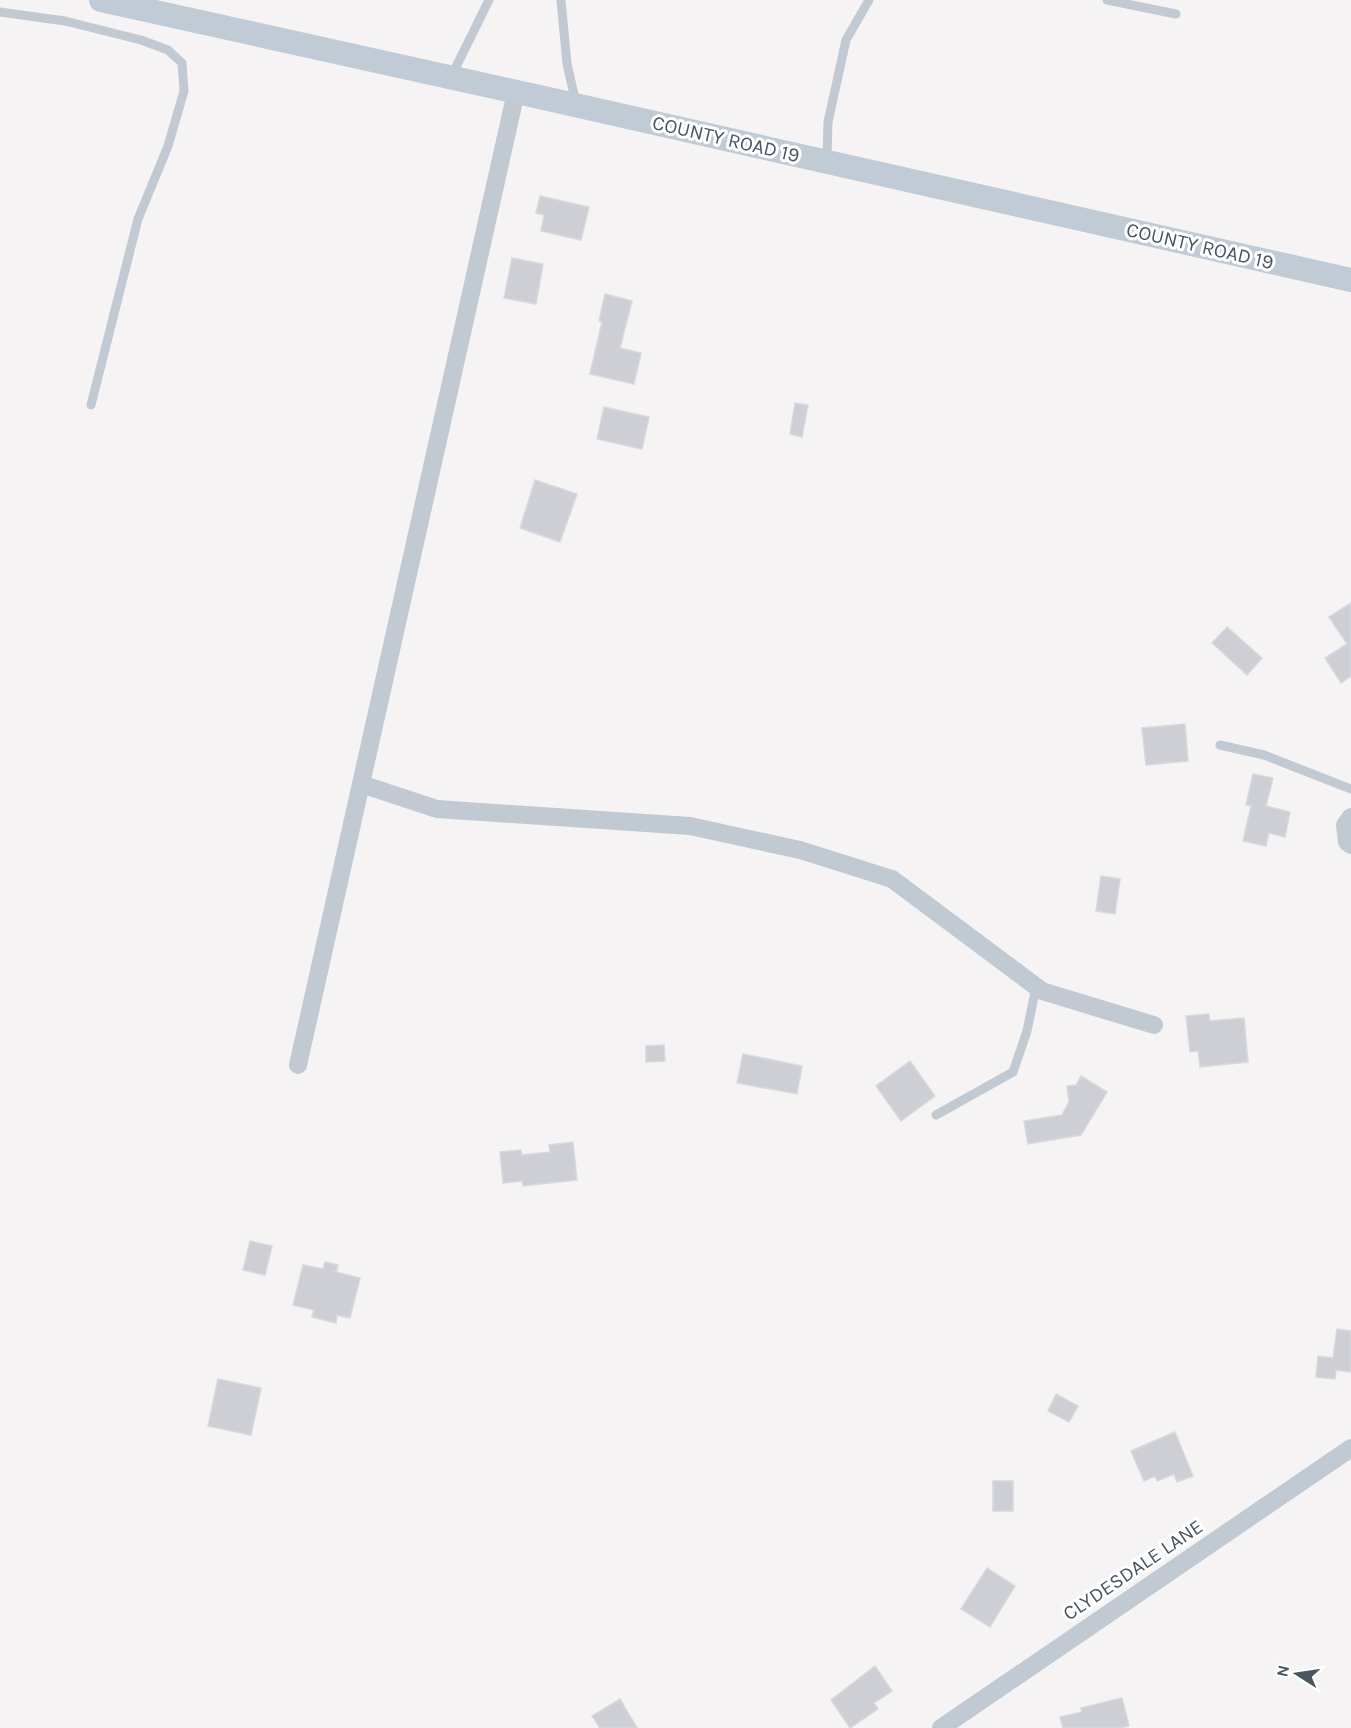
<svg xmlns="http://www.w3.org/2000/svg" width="1351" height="1728" font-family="Karla,sans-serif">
	<rect width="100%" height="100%" fill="#f5f3f3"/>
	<!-- building -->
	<path fill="#cdcfd5" stroke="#d7d9de" stroke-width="1.5" d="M540 196 589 207 581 240 541 231 544 215 536 213Z
		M512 258 543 264 536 304 504 298Z
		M605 294 632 301 620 348 641 353 634 384 590 374 602 322 599 321Z
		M795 403 808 405 802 437 790 434Z
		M604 407 649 417 642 449 597 439Z
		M535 480 577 494 560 542 520 528Z
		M1351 603V676L1341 683 1325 658 1347 644 1329 617Z
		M1227 627 1262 658 1247 675 1212 643Z
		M1185 724 1188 761 1146 765 1142 728Z
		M1253 774 1273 778 1266 806 1290 812 1285 837 1269 833 1266 846 1243 841 1251 806 1246 805Z
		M1101 876 1120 879 1115 914 1096 911Z
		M1209 1014 1210 1021 1244 1018 1248 1062 1200 1067 1198 1051 1190 1052 1186 1016Z
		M664 1045 665 1061 646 1062V1046Z
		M743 1054 802 1066 797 1094 737 1083Z
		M910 1061 935 1096 901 1121 876 1086Z
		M1081 1076 1107 1092 1081 1135 1028 1144 1024 1121 1062 1115 1069 1102 1067 1086 1076 1085Z
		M573 1142 577 1180 523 1186 522 1181 503 1183 500 1152 521 1150 522 1155 550 1152 549 1145Z
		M250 1241 272 1246 265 1275 243 1270Z
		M325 1262 338 1265 336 1272 360 1278 350 1318 337 1315 336 1323 312 1317 314 1310 293 1305 303 1265 323 1269Z
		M1337 1329 1351 1331V1372L1336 1370 1335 1379 1316 1377 1318 1356 1333 1358Z
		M218 1379 261 1388 251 1435 208 1426Z
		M1056 1394 1078 1406 1069 1422 1048 1411Z
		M1175 1432 1193 1476 1177 1482 1174 1474 1157 1481 1155 1476 1144 1481 1131 1451Z
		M993 1481H1013V1511H993Z
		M987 1568 1015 1586 990 1627 961 1609Z
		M875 1666 892 1691 874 1703 878 1709 850 1728 831 1700Z
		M1122 1698 1129 1726 1120 1728H1063L1060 1717 1082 1712 1081 1708Z
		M620 1699 637 1728H600L592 1716Z"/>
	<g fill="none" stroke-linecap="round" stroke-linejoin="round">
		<!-- lane -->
		<path stroke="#c1cad2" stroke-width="9" d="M561 0 567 64 576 103
			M1107 0 1176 14
			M0 12 65 21 141 40 168 50 182 63 184 91 168 146 138 219 91 405
			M452 75 489 0
			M827 159 828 122 846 40 869 0
			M1220 745 1264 755 1351 789
			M936 1115 1013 1072 1027 1031 1036 987"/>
		<!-- street -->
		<path stroke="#c1cad2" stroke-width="18" d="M361 784 437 809 690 826 800 850 892 879 1042 991 1154 1025
			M1351 817 1345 825 1347 842 1351 845
			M298 1065 516 92
			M941 1728 1351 1448"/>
		<!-- secondary -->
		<path stroke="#c1cbd6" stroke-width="24" d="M101 0 535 96 1351 280"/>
	</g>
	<g text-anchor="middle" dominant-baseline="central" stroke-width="6" stroke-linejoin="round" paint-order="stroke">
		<!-- street labels -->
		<g font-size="20" fill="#4a5661" stroke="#fff">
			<text transform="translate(726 139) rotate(13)">COUNTY ROAD 19</text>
			<text transform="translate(1200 246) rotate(13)">COUNTY ROAD 19</text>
			<text transform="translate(1133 1570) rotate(-34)">CLYDESDALE LANE</text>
		</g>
	</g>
	<!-- north arrow -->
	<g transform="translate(1297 1674) rotate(282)" stroke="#ffffff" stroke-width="4.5" paint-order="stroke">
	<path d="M0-4.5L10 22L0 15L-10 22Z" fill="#4a5661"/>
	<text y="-9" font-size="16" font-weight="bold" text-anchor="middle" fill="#4a5661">N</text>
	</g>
</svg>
